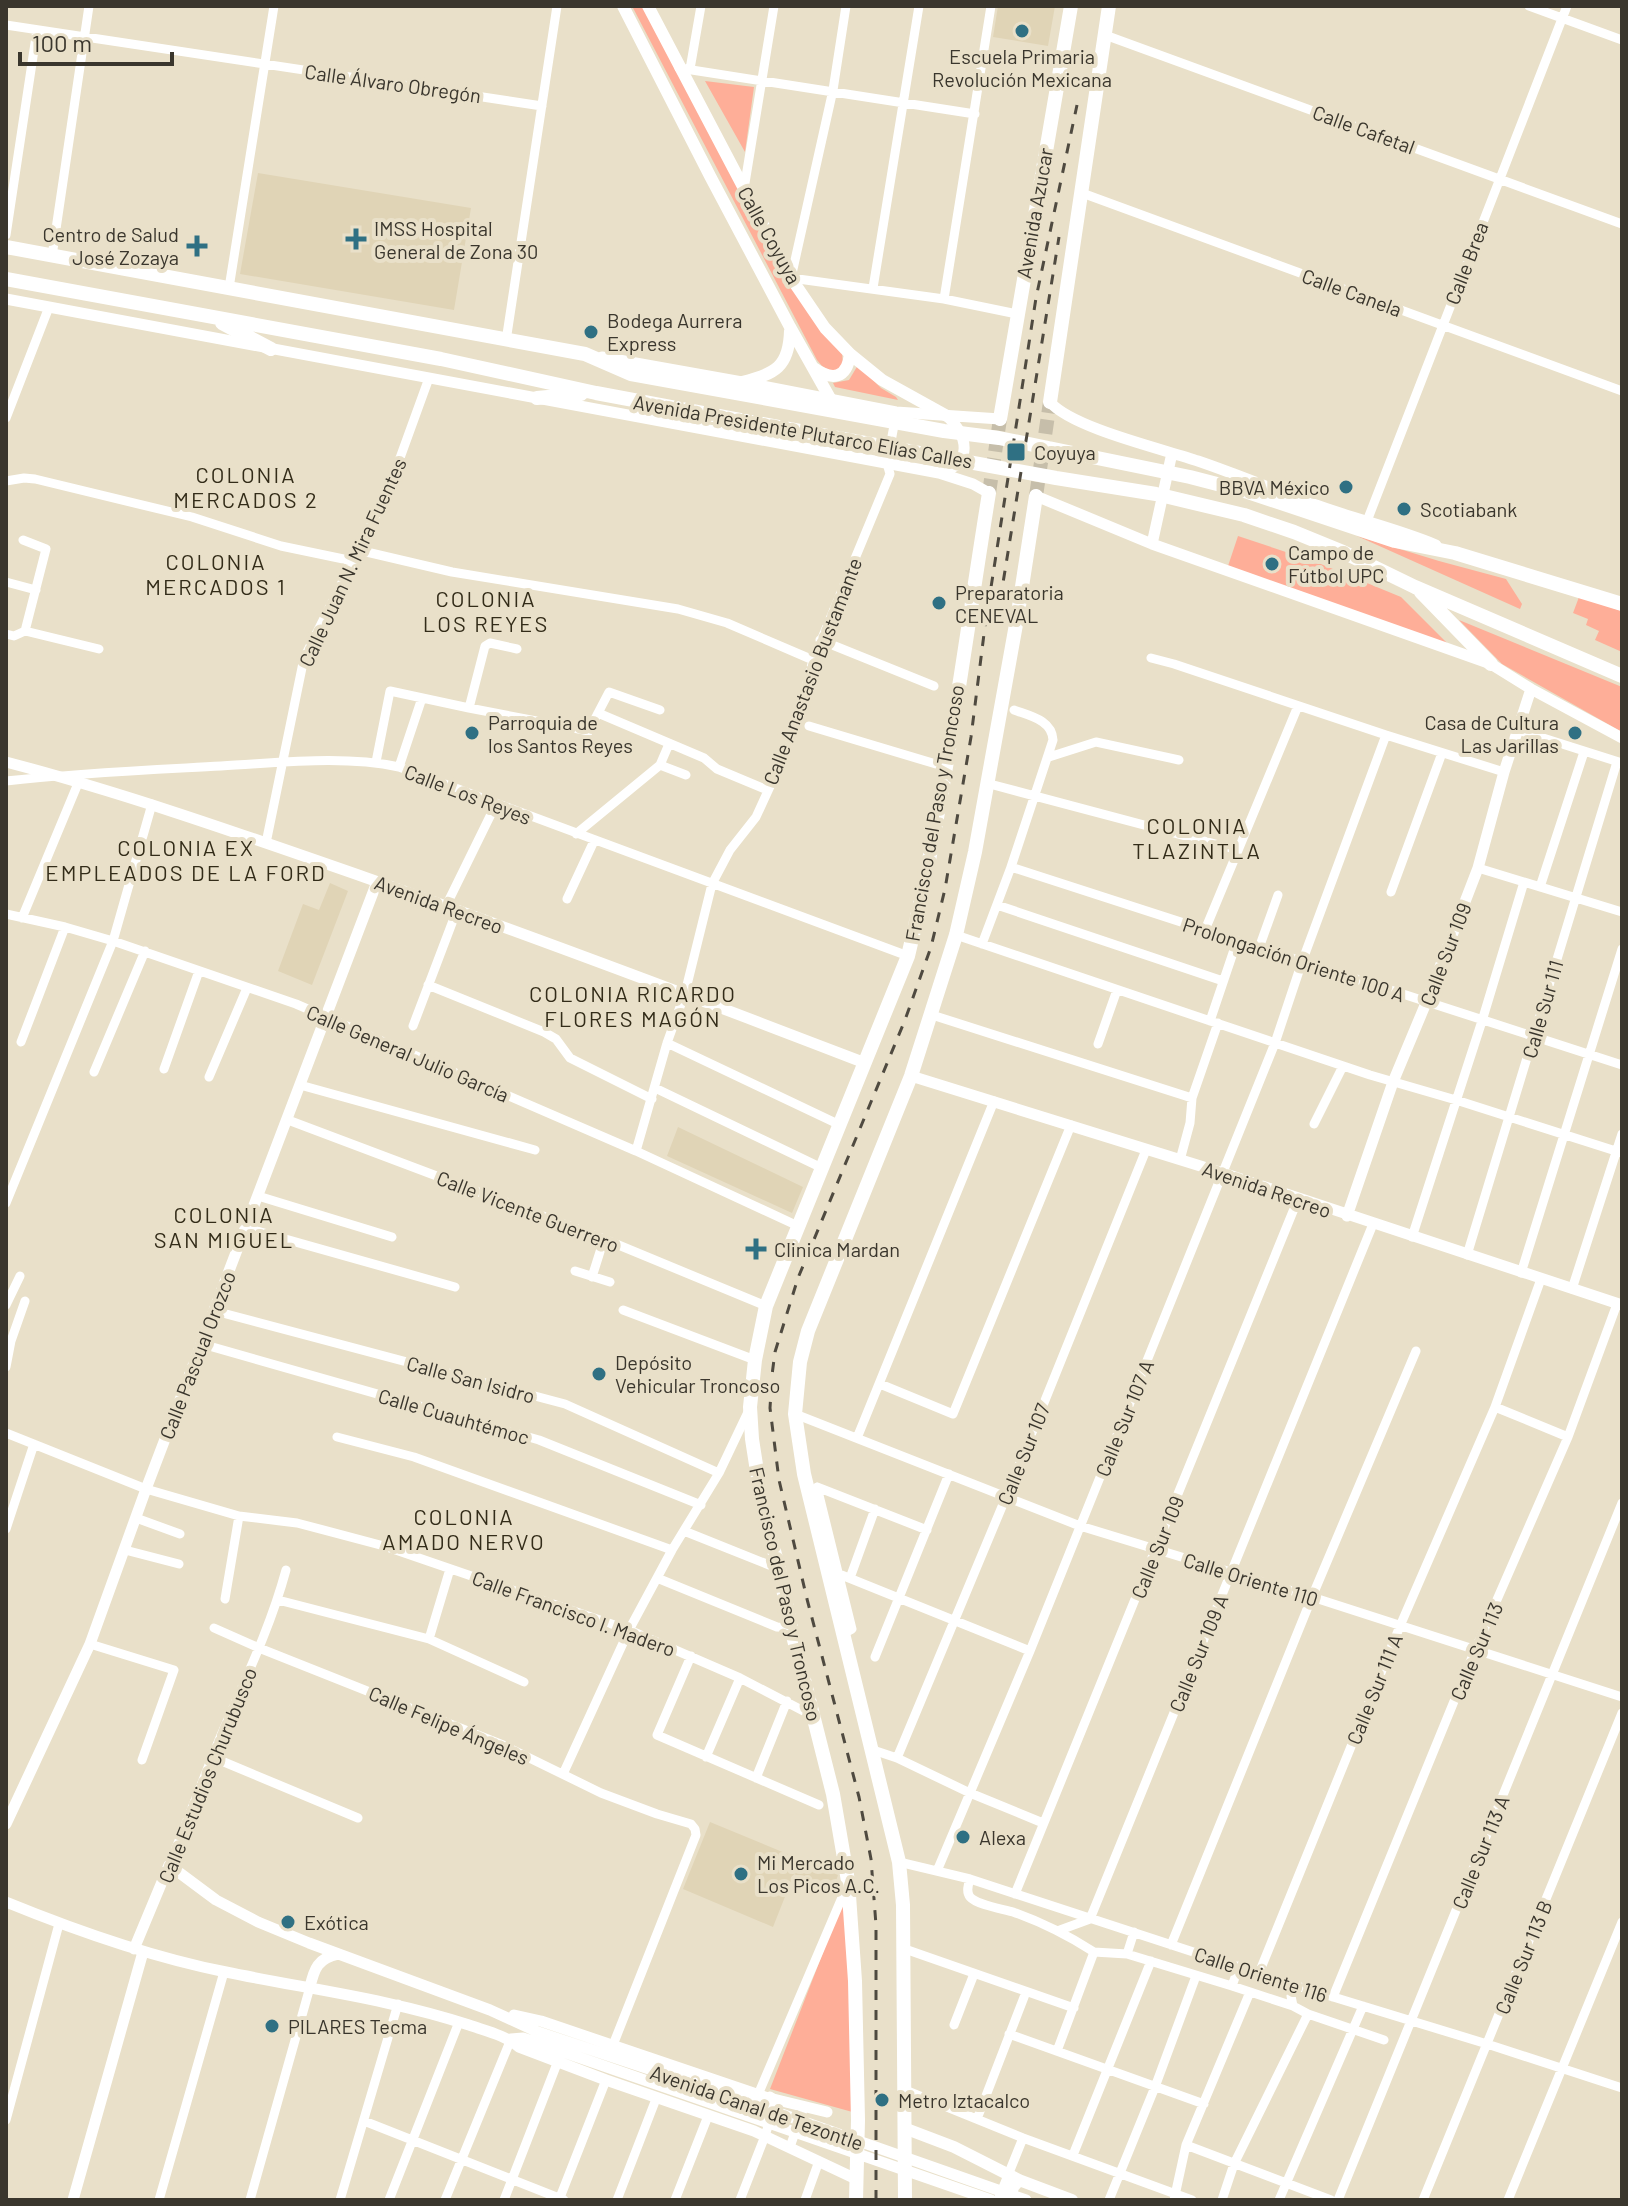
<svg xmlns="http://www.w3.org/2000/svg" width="1628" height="2206" font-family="Barlow,sans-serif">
	<rect width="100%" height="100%" fill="#e9e0c9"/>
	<!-- built -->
	<path fill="#e0d4b6" d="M998 6H1055L1048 46 993 37Z
		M258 173 471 208 454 310 240 274Z
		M330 883 348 891 312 985 278 971 303 904 319 910Z
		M678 1127 803 1187 792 1213 667 1156Z
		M710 1822 838 1875 833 1890 794 1874 773 1927 683 1889Z"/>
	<!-- green -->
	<path fill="#feae98" d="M632 6H644L801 298 842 353 843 365 833 372 822 366 817 360Z
		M705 81 754 87 745 152Z
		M858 365 881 388 896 397 898 400 835 387 833 383 849 380Z
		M1238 536 1316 562 1401 597 1451 647 1228 566Z
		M1357 536 1439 561 1506 579 1522 604 1520 609Z
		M1579 597 1622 611V652L1595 640 1599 631 1586 625 1588 619 1573 613Z
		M1459 620 1622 687V732L1502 664Z
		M847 1891 856 2113 770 2089Z"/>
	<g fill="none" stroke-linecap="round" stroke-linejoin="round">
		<!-- primary-tunnel -->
		<path stroke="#c6beaa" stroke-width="14" stroke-dasharray="14 7" stroke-linecap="butt" d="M989 493 1000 419
			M1036 496 1050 402"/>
		<!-- minor -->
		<path stroke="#fff" stroke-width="9" d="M846 6 833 90 791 278 944 299 1017 314
			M1529 6 1622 40
			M6 25 542 106
			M1105 35 1622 224
			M679 68 975 114
			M690 69 701 6
			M744 189 774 6
			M1082 193 1622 391
			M6 235 37 30
			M52 256 89 6
			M229 288 274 6
			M873 288 919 6
			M944 299 991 6
			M506 341 557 6
			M6 418 49 307
			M6 481 24 478 35 479 192 517 281 546 353 561
			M1367 521 1567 6
			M23 540 46 549 25 631
			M358 550 452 572 678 609 727 623 813 660
			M6 582 36 590
			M25 631 99 649
			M6 634 14 636 25 631
			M820 640 934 686
			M1151 658 1174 664 1386 735 1504 772
			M469 708 485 646 490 643 517 649
			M598 713 609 692 660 710
			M809 726 946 767
			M1518 730 1622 763
			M1049 757 1096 742 1179 760
			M376 762 390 691 469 708 589 731 598 713 704 758 717 769 767 790
			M660 765 686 775
			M399 767 422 698
			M6 781C78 773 149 770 221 766 280 763 342 755 399 767L908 956
			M986 783 1238 850
			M576 834 660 765 669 744
			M266 843 304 658 388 491 429 378
			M1011 867 1622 1065
			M1478 868 1622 912
			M1540 887 1584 752
			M1391 892 1442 753
			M567 899 594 841
			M997 905 1223 981
			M446 906 496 804
			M6 914 65 927 113 941 296 1004 636 1151 798 1226
			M22 918 79 781
			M1205 930 1298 706
			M956 935 1370 1075 1456 1100 1622 1153
			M982 944 1011 867 1053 740C1052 720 1030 716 1014 710
			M1259 948 1278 895
			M428 985 544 1032 556 1039 570 1058 652 1099
			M932 1015 1192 1098
			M1210 1021 1237 941
			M413 1026 457 910
			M21 1042 65 927
			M667 1043 840 1125
			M1098 1044 1117 990
			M164 1069 199 971
			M94 1072 145 951
			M209 1077 247 988
			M300 1085 535 1150
			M655 1088 822 1168
			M288 1120 604 1239 766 1306
			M1314 1124 1343 1066
			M636 1151 667 1043 685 993 712 884 730 850 756 817 789 745 796 725 813 660 890 474 887 463 895 420
			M1180 1160 1190 1123 1192 1098 1218 1023
			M258 1196 392 1237
			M6 1203 113 941 152 804
			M246 1228 455 1287
			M1412 1237 1482 1021 1524 882
			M1467 1255 1617 762
			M575 1271 610 1282
			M1521 1273 1622 949
			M592 1277 604 1239
			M1572 1289 1622 1134
			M6 1305 20 1276
			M623 1310 755 1360
			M215 1311 565 1404 719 1473
			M202 1344 539 1440 701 1505
			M6 1367 11 1341 25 1301
			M880 1384 953 1414 1071 1125
			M1495 1407 1568 1437
			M795 1414 1080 1526 1312 1597 1622 1697
			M6 1433 146 1489 239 1516 297 1523 384 1546 629 1630 740 1678 815 1717
			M337 1437 414 1457 672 1550
			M857 1438 994 1101
			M817 1487 852 1629 843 1634
			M817 1487 927 1530
			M136 1518 180 1534
			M6 1529 34 1444
			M684 1531 779 1569
			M125 1550 179 1564
			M839 1574 1030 1651
			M657 1578 777 1627 791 1628
			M850 1578 875 1509
			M225 1599 239 1516
			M278 1600 429 1639 524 1682
			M214 1628 259 1648 503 1745 601 1793 657 1814 691 1824 695 1829 696 1835 613 2045
			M429 1639 450 1569
			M90 1644 174 1670 142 1760
			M691 1656 657 1735 819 1805
			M875 1657 949 1474
			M873 1750 897 1758 970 1793 1043 1823
			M212 1757 358 1818
			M706 1757 740 1678
			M897 1758 1006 1497 1146 1150
			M563 1774 629 1630 672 1550 719 1473 749 1410
			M756 1778 787 1701
			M899 1862 970 1879 1294 1985 1487 2044 1622 2088
			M169 1865C186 1824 202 1782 219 1740 243 1684 270 1629 286 1570
			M937 1871 1030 1651 1275 1043 1302 962 1386 735
			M970 1879C968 1885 966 1892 970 1897 977 1905 1003 1909 1013 1912 1044 1923 1066 1934 1094 1952
			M1015 1894 1298 1199
			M1060 1930 1090 1919 1373 1224
			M1134 1932 1127 1954 1232 1986 1239 1966
			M1171 1945 1312 1597 1416 1351
			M902 1948 1074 2008
			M1259 1973 1400 1626 1495 1407 1541 1279
			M1294 1985 1291 1996 1293 2006 1308 2014 1384 2040
			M1232 1986 1293 2006
			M1333 1997 1475 1650 1568 1437 1617 1304
			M954 2025 974 1974
			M1009 2034 1204 2104
			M1057 2051 1094 1952 1127 1954
			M760 2090 846 1888
			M905 2090 1023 2138 1192 2200
			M977 2119 1026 1992
			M6 2120 59 1924
			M364 2121 564 2200
			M1186 2145 1331 2200
			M790 2147 804 2107
			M1073 2155 1151 1961
			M159 2200 224 1972
			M250 2200 310 1987
			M340 2200 398 2004
			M389 2200 459 2022
			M445 2200 511 2039
			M504 2200 558 2061
			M559 2200 606 2080
			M617 2200 656 2099
			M675 2200 708 2116
			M740 2200 765 2136 776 2100 770 2096
			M805 2200 819 2161
			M998 2200 1023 2138
			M1109 2200 1155 2087 1196 1976
			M1174 2200 1186 2145 1250 1992
			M1222 2200 1234 2164 1308 2014
			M1279 2200 1363 2006
			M1338 2200 1622 1503
			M1423 2200 1622 1713
			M1508 2200 1622 1922"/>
		<!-- tertiary -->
		<path stroke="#fff" stroke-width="11" d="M6 299 939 473 973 484 989 493
			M602 357 742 382 896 412 1000 419
			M1050 402C1072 428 1163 449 1198 461 1239 475 1279 492 1319 506 1358 520 1398 529 1436 545
			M940 473C974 463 968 436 947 416
			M1036 496 1152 544 1491 664 1531 689 1622 738
			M1152 544 1172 453
			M6 762C128 794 246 836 364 877 532 936 699 999 865 1063
			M911 1076 1223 1173 1622 1305
			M1347 1216 1393 1082 1426 1003 1478 868 1504 772 1531 689
			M6 1824 90 1644 146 1489 377 882
			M6 1902C77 1931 150 1957 226 1972 308 1989 390 1999 469 2025 486 2031 505 2035 519 2047L606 2080 754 2131 856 2179
			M134 1949 169 1865 216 1900 258 1922 309 1943 490 2010 538 2032 742 2100 1026 2200
			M310 1987C314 1969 318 1958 338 1954
			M514 2015 541 2021 765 2097 827 2112
			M511 2039 523 2038 991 2200
			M73 2200 143 1952"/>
		<!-- secondary -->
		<path stroke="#fff" stroke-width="12" d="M623 6 710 176 790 327 831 400
			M648 6 791 278 825 328 850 354 882 380 947 416
			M814 368C832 381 847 379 850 354
			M742 382C775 374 789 367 790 331
			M904 2128 954 2147 1019 2180 1072 2200
			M1010 2200 1013 2187 1019 2180"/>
		<!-- primary -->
		<path stroke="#fff" stroke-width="14" d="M6 247 585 354 631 374 944 431 999 438 1190 477 1248 492 1395 541 1455 553 1622 604
			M6 279 441 359 596 393 827 436 1056 478 1156 494 1244 515 1294 532 1343 552 1415 587 1622 676
			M222 323 271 349
			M537 398 581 394
			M1050 402 1109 6
			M1000 419 1071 6
			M1421 592 1491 664
			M856 2200 858 2120 855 1981 848 1881 833 1794 791 1628 779 1569 763 1510 752 1439 750 1407 755 1360 766 1306 908 956C945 803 964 647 989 493
			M905 2200 903 1905 899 1862 804 1474 795 1414 800 1362 808 1331 911 1076 956 935 975 852 1017 619 1036 496"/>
		<!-- rail -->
		<path stroke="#4f4a40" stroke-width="3" stroke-dasharray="10 10" stroke-linecap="butt" d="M997 620 1059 237
			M876 2200V1925L871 1859 859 1797 807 1599 779 1480 770 1408 772 1375 775 1352 798 1278 905 1020 931 947 945 889 971 737 985 626 1036 298 1077 105"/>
	</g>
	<!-- markers -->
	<g fill="#2f7083" stroke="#e9e0c9" stroke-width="3">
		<circle cx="1022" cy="31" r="8"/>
		<path d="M352 227h8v8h8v8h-8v8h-8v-8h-8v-8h8z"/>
		<path d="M193 234h8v8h8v8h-8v8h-8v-8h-8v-8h8z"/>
		<circle cx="591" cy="332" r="8"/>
		<rect x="1006" y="442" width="20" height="20" rx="4"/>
		<circle cx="1346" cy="487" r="8"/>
		<circle cx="1404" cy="509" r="8"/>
		<circle cx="1272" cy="564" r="8"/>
		<circle cx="939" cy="603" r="8"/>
		<circle cx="472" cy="733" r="8"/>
		<circle cx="1575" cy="733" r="8"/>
		<path d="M752 1237h8v8h8v8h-8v8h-8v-8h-8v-8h8z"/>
		<circle cx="599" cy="1374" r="8"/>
		<circle cx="963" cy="1837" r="8"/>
		<circle cx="741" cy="1874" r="8"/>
		<circle cx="288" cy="1922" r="8"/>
		<circle cx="272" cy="2026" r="8"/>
		<circle cx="882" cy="2100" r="8"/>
	</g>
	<g text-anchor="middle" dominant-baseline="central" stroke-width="8" stroke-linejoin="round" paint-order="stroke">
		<!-- poi labels -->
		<g font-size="20" fill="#3a362d" stroke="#e9e0c9" text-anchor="start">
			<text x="1022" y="56" text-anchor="middle">Escuela Primaria<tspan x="1022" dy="23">Revolución Mexicana</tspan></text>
			<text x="374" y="228">IMSS Hospital<tspan x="374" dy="23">General de Zona 30</tspan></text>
			<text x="179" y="234" text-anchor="end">Centro de Salud<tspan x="179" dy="23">José Zozaya</tspan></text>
			<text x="607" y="320">Bodega Aurrera<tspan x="607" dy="23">Express</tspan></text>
			<text x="1034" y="452">Coyuya</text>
			<text x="1330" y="487" text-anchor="end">BBVA México</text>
			<text x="1420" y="509">Scotiabank</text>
			<text x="1288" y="552">Campo de<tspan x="1288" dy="23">Fútbol UPC</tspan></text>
			<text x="955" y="592">Preparatoria<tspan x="955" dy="23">CENEVAL</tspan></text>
			<text x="488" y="722">Parroquia de<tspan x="488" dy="23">los Santos Reyes</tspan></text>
			<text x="1559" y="722" text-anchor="end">Casa de Cultura<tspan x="1559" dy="23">Las Jarillas</tspan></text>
			<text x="774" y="1249">Clinica Mardan</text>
			<text x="615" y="1362">Depósito<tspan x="615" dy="23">Vehicular Troncoso</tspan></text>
			<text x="979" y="1837">Alexa</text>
			<text x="757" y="1862">Mi Mercado<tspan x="757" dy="23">Los Picos A.C.</tspan></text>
			<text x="304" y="1922">Exótica</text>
			<text x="288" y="2026">PILARES Tecma</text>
			<text x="898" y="2100">Metro Iztacalco</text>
		</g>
		<!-- street labels -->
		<g font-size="20" fill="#3a362d" stroke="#e9e0c9">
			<text transform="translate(393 83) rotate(8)">Calle Álvaro Obregón</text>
			<text transform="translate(1364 129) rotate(20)">Calle Cafetal</text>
			<text transform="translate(1034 213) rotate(-80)">Avenida Azucar</text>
			<text transform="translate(770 235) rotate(61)">Calle Coyuya</text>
			<text transform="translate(1466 263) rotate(-69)">Calle Brea</text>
			<text transform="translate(1352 292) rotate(20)">Calle Canela</text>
			<text transform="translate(803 431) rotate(10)">Avenida Presidente Plutarco Elías Calles</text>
			<text transform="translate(352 562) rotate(-65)">Calle Juan N. Mira Fuentes</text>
			<text transform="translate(812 671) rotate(-69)">Calle Anastasio Bustamante</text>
			<text transform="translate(468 794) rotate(21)">Calle Los Reyes</text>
			<text transform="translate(934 813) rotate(-80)">Francisco del Paso y Troncoso</text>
			<text transform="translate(439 904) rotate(20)">Avenida Recreo</text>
			<text transform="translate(1445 954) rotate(-69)">Calle Sur 109</text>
			<text transform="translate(1294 959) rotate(18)">Prolongación Oriente 100 A</text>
			<text transform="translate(1542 1009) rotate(-74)">Calle Sur 111</text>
			<text transform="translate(408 1053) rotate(23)">Calle General Julio García</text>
			<text transform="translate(1267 1189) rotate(19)">Avenida Recreo</text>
			<text transform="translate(528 1211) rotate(21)">Calle Vicente Guerrero</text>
			<text transform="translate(197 1355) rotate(-69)">Calle Pascual Orozco</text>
			<text transform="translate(471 1379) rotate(15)">Calle San Isidro</text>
			<text transform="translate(454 1416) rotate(16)">Calle Cuauhtémoc</text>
			<text transform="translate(1124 1418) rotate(-68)">Calle Sur 107 A</text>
			<text transform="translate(1023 1454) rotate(-68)">Calle Sur 107</text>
			<text transform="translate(1157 1547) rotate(-68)">Calle Sur 109</text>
			<text transform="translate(1251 1579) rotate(17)">Calle Oriente 110</text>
			<text transform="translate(786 1594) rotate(77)">Francisco del Paso y Troncoso</text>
			<text transform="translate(574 1613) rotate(20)">Calle Francisco I. Madero</text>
			<text transform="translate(1476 1651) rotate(-67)">Calle Sur 113</text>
			<text transform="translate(1198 1653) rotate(-68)">Calle Sur 109 A</text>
			<text transform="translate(1374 1689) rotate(-68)">Calle Sur 111 A</text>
			<text transform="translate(449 1725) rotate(23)">Calle Felipe Ángeles</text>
			<text transform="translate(207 1775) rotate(-68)">Calle Estudios Churubusco</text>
			<text transform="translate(1480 1852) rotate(-68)">Calle Sur 113 A</text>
			<text transform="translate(1523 1957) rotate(-68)">Calle Sur 113 B</text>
			<text transform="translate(1261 1974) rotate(18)">Calle Oriente 116</text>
			<text transform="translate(757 2107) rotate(19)">Avenida Canal de Tezontle</text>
		</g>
		<!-- neighbourhood labels -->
		<g font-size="22" letter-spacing="2" fill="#332c19" stroke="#e9e0c9">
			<text x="246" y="474">COLONIA<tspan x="246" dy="25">MERCADOS 2</tspan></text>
			<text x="216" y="561">COLONIA<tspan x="216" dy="25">MERCADOS 1</tspan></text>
			<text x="486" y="598">COLONIA<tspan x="486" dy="25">LOS REYES</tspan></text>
			<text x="1197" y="825">COLONIA<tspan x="1197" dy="25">TLAZINTLA</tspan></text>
			<text x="186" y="847">COLONIA EX<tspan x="186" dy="25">EMPLEADOS DE LA FORD</tspan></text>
			<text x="633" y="993">COLONIA RICARDO<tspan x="633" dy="25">FLORES MAGÓN</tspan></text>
			<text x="224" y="1214">COLONIA<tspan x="224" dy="25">SAN MIGUEL</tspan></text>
			<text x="464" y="1516">COLONIA<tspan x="464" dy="25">AMADO NERVO</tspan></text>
		</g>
	</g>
	<!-- border -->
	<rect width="1628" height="2206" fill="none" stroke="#3a362d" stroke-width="16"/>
	<!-- scale -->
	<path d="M20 52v12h152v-12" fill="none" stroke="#3a362d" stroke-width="4"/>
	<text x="32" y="52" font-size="24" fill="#3a362d" stroke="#e9e0c9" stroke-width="6" paint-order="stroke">100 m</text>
</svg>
